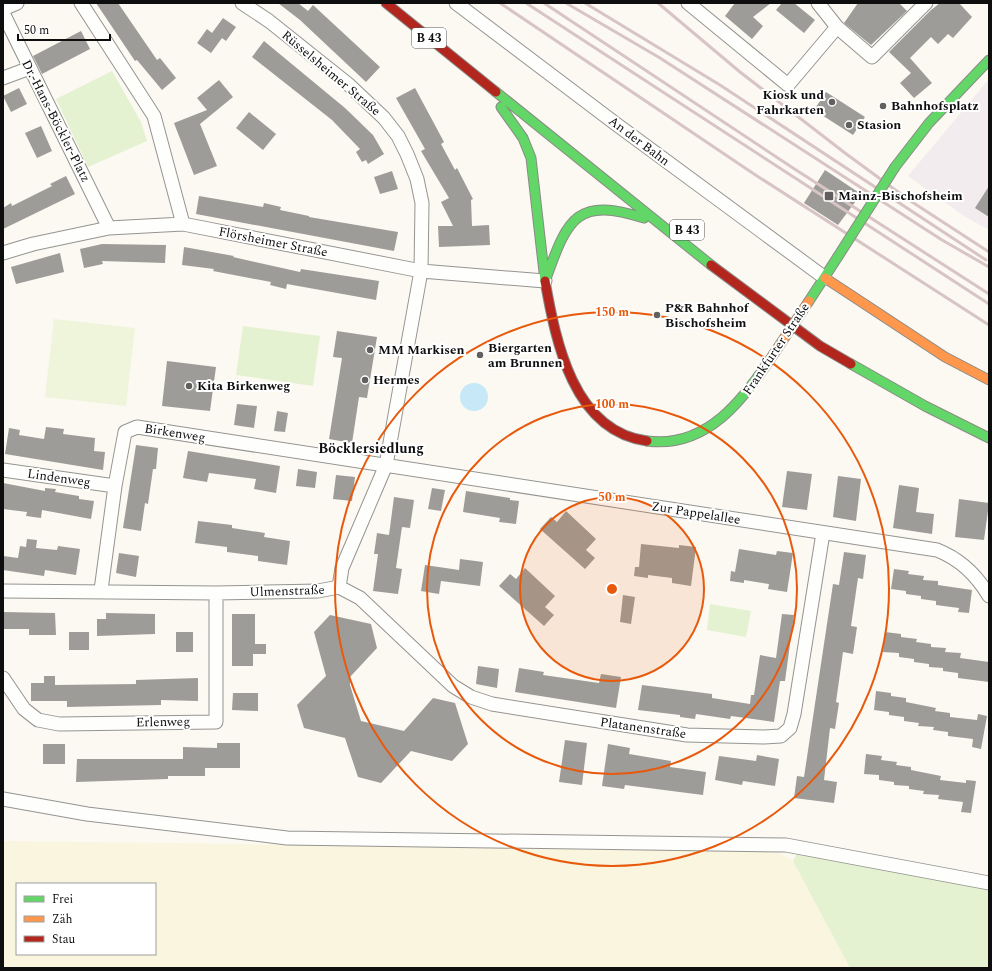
<svg xmlns="http://www.w3.org/2000/svg" width="992" height="971" font-family="Spectral,serif">
	<rect width="100%" height="100%" fill="#fbf9f2"/>
	<!-- industrial -->
	<path fill="#f2ecef" d="M989 79V230L964 216 908 176Z"/>
	<!-- farmland -->
	<path fill="#f9f5de" fill-rule="evenodd" d="M3 841 776 851 793 861 850 968H3ZM17 884H155V954H17Z"/>
	<!-- green -->
	<path fill="#e5f2d1" d="M112 71 141 122 147 141 88 167 56 99Z
		M243 326 320 336 313 386 236 375Z
		M710 604 751 611 746 637 707 630Z
		M798 851 989 888V968H850L793 861Z"/>
	<!-- pitch -->
	<path fill="#eff5db" d="M54 319 135 328 126 406 45 397Z"/>
	<!-- water -->
	<path fill="#c6e8f7" d="M460 397a14 14 0 1 1 28 0a14 14 0 1 1-28 0Z"/>
	<!-- building -->
	<path fill="#9e9c98" d="M96 3H118L157 60 160 58 176 78 162 90 137 60 135 61Z
		M278 3H298L308 11 313 5 380 67 366 82 300 20Z
		M735 3H771L753 17 763 26 752 39 725 16Z
		M782 3H794L815 20 804 33 776 10Z
		M858 3H899L907 11 871 45 844 23Z
		M940 3H959L972 17 953 38 948 34 938 44 931 37 910 58 932 83 914 98 900 83 911 73 889 52 931 10Z
		M223 18 236 27 226 41 222 38 211 53 197 43 207 29 212 33Z
		M81 31 90 49 42 74 33 56Z
		M264 41 345 108 373 135 384 154 368 164 366 160 362 162 356 152 360 149 332 120 252 57Z
		M219 80 233 97 200 124 217 166 194 175 174 123 207 110 197 98Z
		M19 88 27 104 11 112 3 96Z
		M415 88 444 142 441 144 455 170 457 168 473 199 471 200 472 226 489 225 490 245 439 247 438 226H453L441 202 449 198 421 151 425 149 396 98Z
		M826 92 865 117 853 135 814 110Z
		M249 112 276 134 263 150 236 128Z
		M41 126 52 151 37 158 25 133Z
		M825 170 861 194 838 225 804 203Z
		M392 171 398 189 380 194 374 177Z
		M66 176 75 194 3 229V208L11 203 12 206 52 186 50 184Z
		M989 186V217L975 208Z
		M199 196 263 207 264 203 281 207 280 210 309 216V217L398 232 394 251 196 214Z
		M102 244 166 245 165 263 102 261 103 264 84 268 80 249Z
		M184 247 234 256 233 257 300 272 301 269 379 281 376 300 287 284 286 289 270 285 271 282 213 271 214 269 182 265Z
		M60 253 64 272 16 284 11 267Z
		M337 331 377 337 367 398 359 397 352 443 329 439 342 358 333 357Z
		M167 361 216 367 210 411 162 406Z
		M237 404 257 406 254 428 234 425Z
		M277 411 288 413 285 432 274 431Z
		M46 427 64 429 63 434 95 438 94 451 105 452 103 470 5 454 9 428 20 430 19 435 44 439Z
		M136 445 158 448 156 469H153L148 504 145 503 141 531 123 528Z
		M188 451 280 466 276 493 254 489 256 479 209 473 207 482 183 478Z
		M298 469 317 472 315 488 296 486Z
		M787 471 812 474 807 510 782 507Z
		M336 475 355 477 352 501 333 499Z
		M838 476 861 479 856 521 833 517Z
		M3 483 45 491V488L56 489 55 492 79 496V499L94 501 91 519 42 510 41 518 26 516 27 512 3 509Z
		M899 485 919 488 916 512 934 514 932 534 893 528Z
		M432 488 445 490 441 511 428 509Z
		M466 491 510 498V500L519 501 516 524 499 522 500 518 463 512Z
		M394 497 414 500 410 528 402 527 396 568 402 569 398 594 373 591 378 554H374L377 533 389 535Z
		M959 499 989 503 984 540 955 537Z
		M566 511 596 539 586 550 595 558 585 569 540 529 551 517 557 522Z
		M198 521 232 525V528L265 533 264 537 290 541 287 565 258 561V556L227 552V547L195 543Z
		M27 539 37 540 36 548 57 550 58 546 80 549 76 575 45 570 44 576 3 570V556L18 558 20 546 26 547Z
		M641 544 679 548V545L696 547 691 586 672 583V578L648 575V578L634 576 635 567H639Z
		M739 549 776 555 777 551 793 553 787 592 768 589 769 584 744 580V583L730 581 731 571 735 572Z
		M844 552 866 555 863 579 858 578 851 626 857 627 853 654 843 652 836 702 839 703 835 729 830 728 824 780 837 782 834 803 794 798 797 776 804 777 833 584 839 585Z
		M119 553 139 556 136 577 116 573Z
		M460 559 483 562 480 586 441 581 439 594 421 591 425 565 459 570Z
		M525 568 555 596 545 607 554 615 544 626 499 586 510 574 516 579Z
		M894 569 909 571 908 574 924 576 923 580 938 581V585L972 590 969 613 958 612 959 608 936 605V601L921 599V596L906 594V591L891 589Z
		M623 595 635 597 631 624 620 622Z
		M3 612 55 613 56 635H29V629H3Z
		M106 613 155 614V634L97 636V619H106Z
		M232 614H255V644H266V654H253V666H232Z
		M782 614 794 615 785 681H780L774 722 731 716 730 719 696 714 695 719 680 717V715L638 710 642 685 712 694V698L750 704 751 695H754L760 655 776 658Z
		M330 615 371 624 377 648 350 677V685L361 721 404 731 433 698 455 703 468 744 452 761 411 751 381 783 358 777 345 738 304 728 297 705 326 676 314 632Z
		M69 632H89V650H69Z
		M176 632H193V652H176Z
		M885 632 901 634V637L917 639 916 642 931 644V647L946 648 945 652 961 653 960 658 989 662V682L958 678V673L943 671V668L929 667V664L914 662V659L899 657V653L883 652Z
		M478 666 499 669 497 688 476 684Z
		M519 668 544 672 543 675 599 683 601 674 621 677 616 708 515 692Z
		M44 676H55V685L136 684V680L198 678V701L161 700V705L67 707V701H31V683H44Z
		M876 691 891 693V696L906 698V702L936 708 935 711 950 713V717L977 720 978 714 987 716 981 749 972 747 973 739 948 736V732L933 730 934 727 918 726 919 723 904 721V717L889 715V712L874 710Z
		M233 693H258V711L232 710Z
		M565 740 587 743 582 785 559 782Z
		M217 743H240V768H205V776H168V779L76 782 77 759H183V747L217 748Z
		M43 744H65V764H43Z
		M608 744 630 748 629 754 671 761 670 767 706 772 703 795 625 785 624 789 602 786Z
		M866 754 882 756 881 760 897 762 896 765 911 767V770L941 776 940 780 966 783V780L976 781 971 813 961 812 963 802 938 799 939 795 923 794 924 791 909 789V786L894 785V782L879 780V775L864 774Z
		M757 755 779 759 775 786 743 781 742 785 715 780 719 756 756 761Z"/>
	<g fill="none" stroke-linecap="round" stroke-linejoin="round">
		<!-- street casing -->
		<g stroke="#959491" stroke-width="15">
			<path id="street" d="M81 3 154 116 183 224
				M242 3 269 21 348 84 384 118 398 136 407 154 417 179 422 203 421 271 386 465 342 568 339 587
				M456 3 616 124 825 278
				M688 3 788 85 837 27
				M818 3 837 27 872 57 926 3
				M3 9 17 3
				M3 13 109 228
				M3 78 30 68
				M3 253 33 244 109 228 183 224 421 271 545 281
				M3 470 115 486
				M339 587 360 598 453 686 471 697 492 704 687 735 764 737 781 736 790 728 794 714 823 533
				M101 590 115 486 125 432 137 427 937 550C960 559 976 574 989 596
				M3 591 216 593 318 591 339 587
				M3 678 24 709 38 720 59 724 216 722V593
				M3 799 87 814 287 838 786 845 989 883"/>
		</g>
		<!-- fast casing -->
		<g stroke="#8b8a87" stroke-width="11">
			<path id="fast" d="M496 92 711 265
				M501 107 523 138 531 158 545 281
				M895 167 929 123 989 60
				M547 276C568 217 578 197 644 218
				M809 301 837 258
				M851 364 925 406 989 438
				M647 441C707 449 744 399 773 355"/>
		</g>
		<!-- slow casing -->
		<g stroke="#8b8a87" stroke-width="11">
			<path id="slow" d="M825 278 945 357 989 380"/>
		</g>
		<!-- jam casing -->
		<g stroke="#8b8a87" stroke-width="11">
			<path id="jam" d="M386 3 496 92
				M711 265 820 346 851 364
				M545 281C556 342 573 431 647 441"/>
		</g>
		<!-- street -->
		<use href="#street" stroke="#fefefd" stroke-width="13"/>
		<!-- fast -->
		<use href="#fast" stroke="#63d668" stroke-width="9"/>
		<!-- slow -->
		<use href="#slow" stroke="#ff974d" stroke-width="9"/>
		<!-- jam -->
		<use href="#jam" stroke="#b3261e" stroke-width="9"/>
		<!-- rail -->
		<path stroke="#d8c4c5" stroke-width="3" d="M500 3 754 174 989 325
			M526 3 989 304
			M544 3 793 168 989 294
			M566 3 660 58 942 240 989 267
			M585 3 720 85 986 260
			M658 3 740 72 845 153 909 200 989 252"/>
		<!-- fast-bridge casing -->
		<g stroke="#8b8a87" stroke-width="11" stroke-linecap="butt">
			<path id="fast-bridge" d="M837 258 895 167"/>
		</g>
		<!-- slow-bridge casing -->
		<g stroke="#8b8a87" stroke-width="11" stroke-linecap="butt">
			<path id="slow-bridge" d="M773 355 809 301"/>
		</g>
		<!-- fast-bridge -->
		<use href="#fast-bridge" stroke="#63d668" stroke-width="9"/>
		<!-- slow-bridge -->
		<use href="#slow-bridge" stroke="#ff974d" stroke-width="9"/>
	</g>
	<!-- distance rings -->
	<circle cx="612" cy="589" r="92" fill="#e8590c" fill-opacity=".12"/>
	<g fill="none" stroke="#e8590c" stroke-width="2">
		<circle cx="612" cy="589" r="92"/>
		<circle cx="612" cy="589" r="185"/>
		<circle cx="612" cy="589" r="277"/>
	</g>
	<!-- markers -->
	<g fill="#61605e" stroke="#fff" stroke-width="1.5">
		<circle cx="832" cy="102" r="4"/>
		<circle cx="883" cy="106" r="4"/>
		<circle cx="849" cy="125" r="4"/>
		<rect x="824" y="191" width="10" height="10" rx="2"/>
		<circle cx="657" cy="315" r="4"/>
		<circle cx="370" cy="350" r="4"/>
		<circle cx="480" cy="355" r="4"/>
		<circle cx="365" cy="380" r="4"/>
		<circle cx="189" cy="386" r="4"/>
	</g>
	<g text-anchor="middle" dominant-baseline="central" stroke-width="4" stroke-linejoin="round" paint-order="stroke">
		<!-- shield labels -->
		<g fill="#fff" stroke="#565656" stroke-width="1">
			<rect x="412" y="28" width="34" height="20" rx="3"/>
			<rect x="670" y="220" width="34" height="20" rx="3"/>
		</g>
		<g font-size="12" font-weight="bold" fill="#0e0e0e">
			<text x="429" y="38">B 43</text>
			<text x="687" y="230">B 43</text>
		</g>
		<!-- street labels -->
		<g font-size="13" fill="#0e0e0e" stroke="#fff">
			<text transform="translate(331 73) rotate(40)">Rüsselsheimer Straße</text>
			<text transform="translate(56 121) rotate(63)">Dr.-Hans-Böckler-Platz</text>
			<text transform="translate(639 141) rotate(37)">An der Bahn</text>
			<text transform="translate(273 242) rotate(11)">Flörsheimer Straße</text>
			<text transform="translate(776 349) rotate(-56)">Frankfurter Straße</text>
			<text transform="translate(175 433) rotate(9)">Birkenweg</text>
			<text transform="translate(59 478) rotate(8)">Lindenweg</text>
			<text transform="translate(696 513) rotate(9)">Zur Pappelallee</text>
			<text transform="translate(287 591) rotate(-2)">Ulmenstraße</text>
			<text transform="translate(163 722) rotate(-1)">Erlenweg</text>
			<text transform="translate(643 728) rotate(8)">Platanenstraße</text>
		</g>
		<!-- poi labels -->
		<g font-size="13" font-weight="bold" fill="#0e0e0e" stroke="#fff" text-anchor="start">
			<text x="824" y="95" text-anchor="end">Kiosk und<tspan x="824" dy="15">Fahrkarten</tspan></text>
			<text x="891" y="106">Bahnhofsplatz</text>
			<text x="857" y="125">Stasion</text>
			<text x="838" y="196">Mainz-Bischofsheim</text>
			<text x="665" y="308">P&amp;R Bahnhof<tspan x="665" dy="15">Bischofsheim</tspan></text>
			<text x="488" y="348">Biergarten<tspan x="488" dy="15">am Brunnen</tspan></text>
			<text x="378" y="350">MM Markisen</text>
			<text x="373" y="380">Hermes</text>
			<text x="197" y="386">Kita Birkenweg</text>
		</g>
		<!-- neighbourhood labels -->
		<g font-size="14" font-weight="bold" fill="#0e0e0e" stroke="#fff">
			<text x="371" y="448">Böcklersiedlung</text>
		</g>
	</g>
	<circle cx="612" cy="589" r="6" fill="#e8590c" stroke="#fff" stroke-width="2"/>
	<g font-size="12" text-anchor="middle" font-weight="bold" fill="#e8590c" stroke="#fff" stroke-width="4" stroke-linejoin="round" paint-order="stroke">
		<text x="612" y="316">150 m</text>
		<text x="612" y="408">100 m</text>
		<text x="612" y="501">50 m</text>
	</g>
	<!-- border -->
	<rect width="992" height="971" fill="none" stroke="#0e0e0e" stroke-width="8"/>
	<!-- legend -->
	<rect x="16" y="883" width="140" height="72" fill="#ffffff" stroke="#9f9f9f"/>
	<rect x="24" y="896" width="20" height="6" fill="#63d668" stroke="#9f9f9f"/>
	<text x="52" y="903" font-size="12" fill="#0e0e0e">Frei</text>
	<rect x="24" y="916" width="20" height="6" fill="#ff974d" stroke="#9f9f9f"/>
	<text x="52" y="923" font-size="12" fill="#0e0e0e">Zäh</text>
	<rect x="24" y="936" width="20" height="6" fill="#b3261e" stroke="#9f9f9f"/>
	<text x="52" y="943" font-size="12" fill="#0e0e0e">Stau</text>
	<!-- scale -->
	<path d="M18 34v6h92v-6" fill="none" stroke="#0e0e0e" stroke-width="2"/>
	<text x="24" y="34" font-size="12" fill="#0e0e0e" stroke="#ffffff" stroke-width="3" paint-order="stroke">50 m</text>
</svg>
